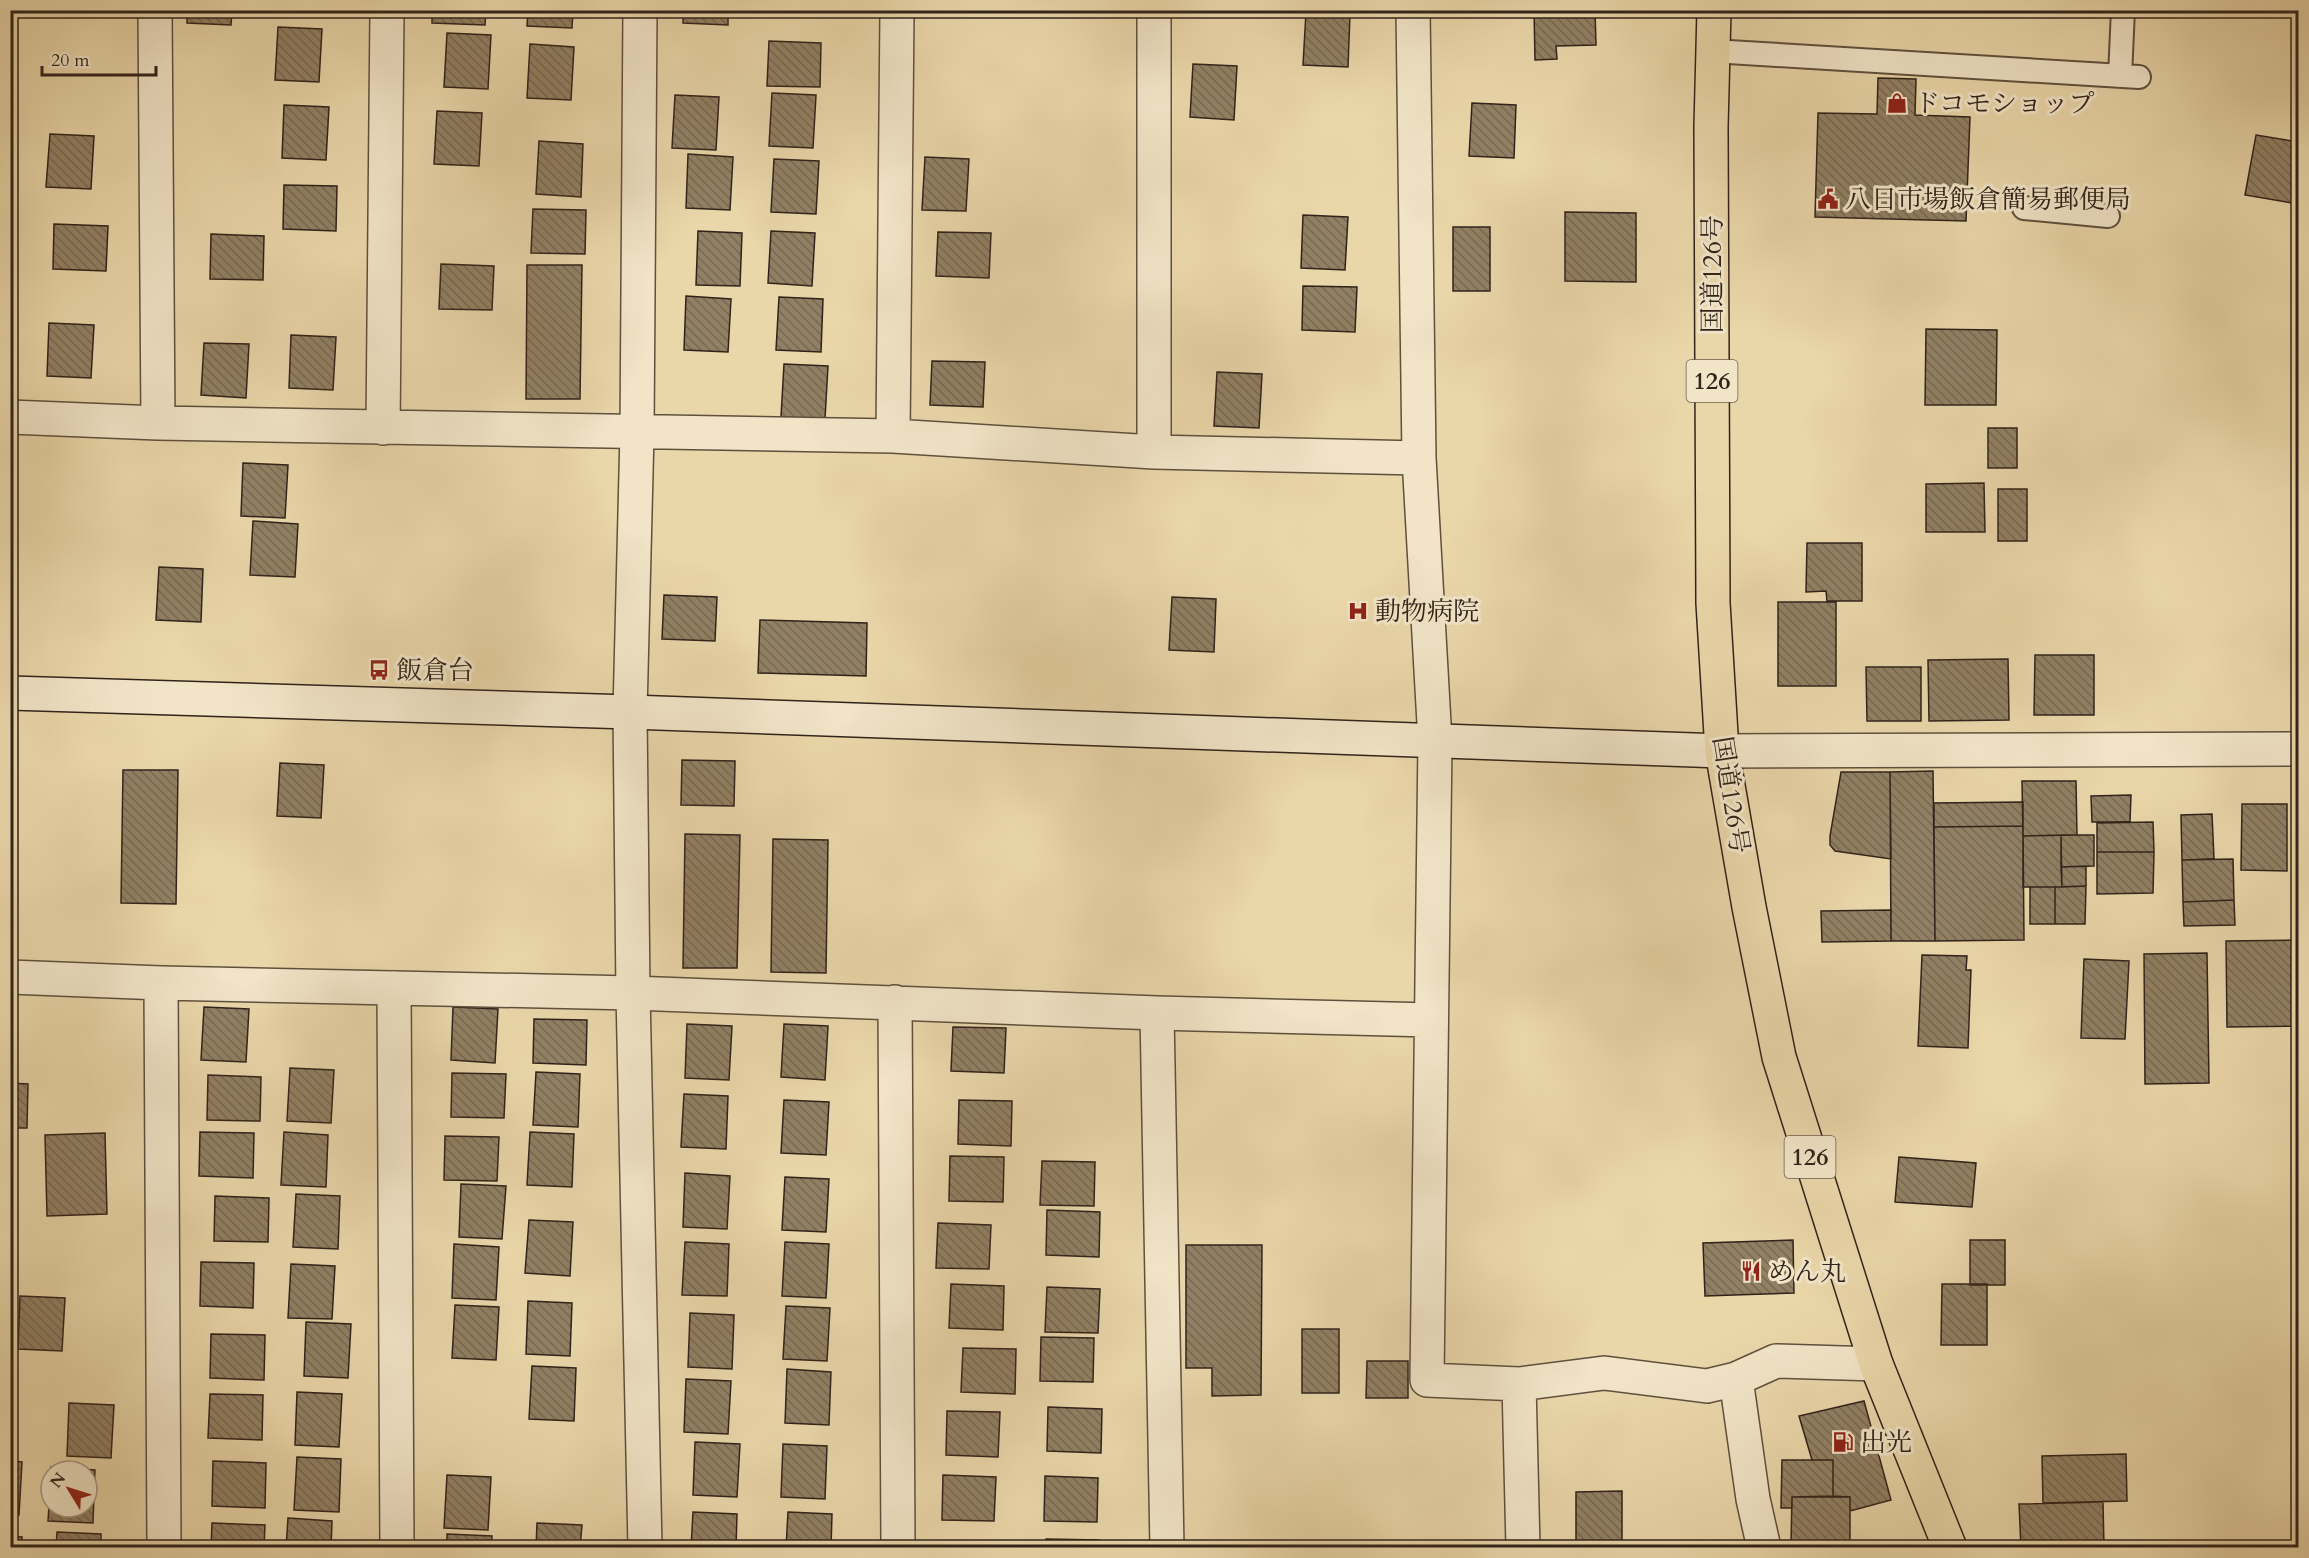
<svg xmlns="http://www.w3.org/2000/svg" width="2309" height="1558" font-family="Cardo,'Noto Serif JP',serif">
	<defs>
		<pattern id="building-back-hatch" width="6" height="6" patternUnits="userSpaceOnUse" patternTransform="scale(1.5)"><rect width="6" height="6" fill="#918064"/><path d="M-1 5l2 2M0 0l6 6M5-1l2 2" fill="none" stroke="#776852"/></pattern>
	</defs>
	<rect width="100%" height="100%" fill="#e9d6a9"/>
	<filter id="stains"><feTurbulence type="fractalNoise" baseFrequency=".00333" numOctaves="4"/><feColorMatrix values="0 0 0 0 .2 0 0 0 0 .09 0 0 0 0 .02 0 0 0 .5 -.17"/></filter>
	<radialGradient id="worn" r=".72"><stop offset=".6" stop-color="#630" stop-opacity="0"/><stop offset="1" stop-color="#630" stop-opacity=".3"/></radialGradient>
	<!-- building -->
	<path fill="url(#building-back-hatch)" stroke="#31231a" stroke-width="1.5" d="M187 10H232L231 25 187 23Z
		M432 10H486L485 25 432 23Z
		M528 10H573L572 28 527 26Z
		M683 10H728V25L683 23Z
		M771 10H824V17L771 15Z
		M1031 10H1076L1075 14 1031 12Z
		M1534 10H1595L1596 45 1556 46 1557 59 1535 60Z
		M1306 12 1350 14 1348 67 1303 65Z
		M278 27 322 29 319 82 275 80Z
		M447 33 491 35 488 89 444 87Z
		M769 41 821 43 820 87 767 86Z
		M530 44 574 47 571 100 527 98Z
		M1193 64 1237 66 1234 120 1190 117Z
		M1878 78 1916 79 1915 115 1970 117 1966 221 1815 217 1818 113 1877 114Z
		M772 93 816 95 813 148 769 146Z
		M675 95 719 97 716 150 672 148Z
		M1472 103 1516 105 1514 158 1469 156Z
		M284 105 329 107 326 160 282 158Z
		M437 111 482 113 479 166 434 164Z
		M50 134 94 136 91 189 46 187Z
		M2256 135 2298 142V204L2245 195Z
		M539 141 583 144 581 197 536 194Z
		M688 154 733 157 730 210 686 208Z
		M925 157 969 159 966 211 922 210Z
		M774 159 819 161 816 214 771 212Z
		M284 185 337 186 336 231 283 229Z
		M533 209 586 210 585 254 531 253Z
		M1565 212 1636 213V282L1565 281Z
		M1303 215 1348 217 1345 270 1301 268Z
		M54 224 108 226 106 271 53 269Z
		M1453 227H1490V291H1453Z
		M698 231 742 233 740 286 696 285Z
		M771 231 815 233 812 286 768 283Z
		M938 232 991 233 989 278 936 276Z
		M211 234 264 236 263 280 210 279Z
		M441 264 494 266 492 310 439 309Z
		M527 265H582L580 399H526Z
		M1303 286 1357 287 1355 332 1302 330Z
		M686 296 731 299 728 352 684 350Z
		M779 297 823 299 821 352 776 350Z
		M49 323 94 325 91 378 47 376Z
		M1926 329 1997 330 1996 405H1925Z
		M291 335 336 337 333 390 289 388Z
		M204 343 249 344 246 398 201 395Z
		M932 361 985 362 983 407 930 405Z
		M784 364 828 366 825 419 781 417Z
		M1217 372 1262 374 1259 428 1214 426Z
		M1988 428H2017V468H1988Z
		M243 463 288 465 285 518 241 516Z
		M1984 483 1985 532H1926V484Z
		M1998 489H2027V541H1998Z
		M253 521 298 524 295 577 250 575Z
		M1807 543H1862V601H1827L1826 591 1806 592Z
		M159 567 203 569 201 622 156 620Z
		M664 595 717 597 715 641 662 639Z
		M1172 597 1216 599 1214 652 1169 650Z
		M1778 602H1836V686H1778Z
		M760 620 867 623 866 676 758 673Z
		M2035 655H2094V715H2034Z
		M2008 659 2009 720 1929 721 1928 660Z
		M1866 667H1921V721H1867Z
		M682 760 735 761 734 806 681 805Z
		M280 763 324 765 321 818 277 816Z
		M123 770H178L176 904 121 903Z
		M1933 771 1935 941H1891L1890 772Z
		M1841 772H1890L1891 859 1835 851 1830 845V836Z
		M2022 781H2076L2077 835 2023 836Z
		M2131 795 2130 822H2092L2091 796Z
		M2023 802V826L1934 827V803Z
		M2242 804H2287V871L2241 870Z
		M2212 814 2214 859 2182 860 2181 815Z
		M2153 822 2154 852H2097V823Z
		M2023 826 2024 940 1935 941 1934 827Z
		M685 834 740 835 737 968H683Z
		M2061 835H2094V866L2061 867Z
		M2061 835 2062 887H2023V836Z
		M773 839 828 840 826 973 771 972Z
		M2097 852H2154L2153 893 2097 894Z
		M2233 859 2234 900 2183 902 2182 860Z
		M2086 866V886L2062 887 2061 867Z
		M2086 886 2085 924H2055V887Z
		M2030 887H2055V924H2030Z
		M2234 900 2235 925 2184 926 2183 902Z
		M1891 910V941L1822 942 1821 911Z
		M2298 940V1026L2227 1027 2226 941Z
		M2207 953 2209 1083 2145 1084 2144 954Z
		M1922 955 1967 956 1966 970H1971L1968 1048 1918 1046Z
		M2084 959 2129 961 2125 1039 2081 1038Z
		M204 1007 249 1009 246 1062 201 1060Z
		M453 1007 498 1009 495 1063 451 1060Z
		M534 1019 587 1020 586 1065 533 1063Z
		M687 1024 732 1026 729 1080 685 1078Z
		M784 1024 828 1026 825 1080 781 1077Z
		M953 1027 1006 1028 1004 1073 951 1071Z
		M290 1068 334 1070 331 1123 287 1121Z
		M536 1072 580 1074 578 1127 533 1125Z
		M452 1073 506 1074 504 1118 451 1117Z
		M208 1075 261 1077 260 1121 207 1120Z
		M10 1083 28 1084 27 1128H10Z
		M684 1094 728 1096 726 1149 681 1147Z
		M784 1100 829 1102 826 1155 781 1153Z
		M959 1100 1012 1101 1011 1146 958 1144Z
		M200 1132 254 1133 253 1178 199 1176Z
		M284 1132 328 1135 326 1187 281 1185Z
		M530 1132 574 1134 572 1187 527 1185Z
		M105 1133 107 1214 47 1216 45 1135Z
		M445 1136 499 1137 497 1181 444 1180Z
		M950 1156 1004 1157 1003 1202 949 1201Z
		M1899 1157 1976 1163 1972 1207 1895 1202Z
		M1042 1161 1095 1162 1094 1206 1040 1205Z
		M685 1173 730 1176 727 1229 683 1227Z
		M785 1177 829 1179 826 1232 782 1230Z
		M461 1184 506 1186 502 1239 459 1237Z
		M296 1194 340 1196 338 1249 293 1247Z
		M215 1196 269 1198 268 1242 214 1241Z
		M1047 1210 1100 1212 1099 1257 1046 1255Z
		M529 1220 573 1222 570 1276 525 1273Z
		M938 1223 991 1225 989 1269 936 1268Z
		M1793 1240 1794 1293 1705 1296 1703 1243Z
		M1970 1240H2005V1285H1970Z
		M685 1242 729 1244 727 1296 682 1295Z
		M785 1242 829 1244 826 1298 782 1296Z
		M454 1244 499 1247 496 1300 452 1298Z
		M1186 1245H1262L1261 1395 1212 1396V1368H1186Z
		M201 1262 254 1263 253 1308 200 1306Z
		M291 1264 335 1266 332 1319 288 1318Z
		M951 1284 1004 1286 1003 1330 949 1328Z
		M1942 1284H1987V1345H1941Z
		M1047 1287 1100 1289 1098 1333 1045 1332Z
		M20 1296 65 1298 62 1351 18 1349Z
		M528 1301 572 1303 570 1356 526 1354Z
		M455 1305 499 1307 496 1360 452 1358Z
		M786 1306 830 1308 827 1361 783 1359Z
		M690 1313 734 1315 732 1369 688 1367Z
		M306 1322 351 1324 348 1378 304 1376Z
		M1302 1329H1339V1393H1302Z
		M211 1334 265 1335 264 1380 210 1378Z
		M1041 1337 1094 1338 1093 1382 1040 1381Z
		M963 1348 1016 1349 1015 1394 961 1392Z
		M1367 1361H1408V1398H1366Z
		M532 1366 576 1368 574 1421 529 1419Z
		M787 1369 831 1372 829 1425 785 1423Z
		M686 1379 731 1381 728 1434 684 1432Z
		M297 1392 342 1394 339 1447 295 1445Z
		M210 1394 263 1395 262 1440 208 1438Z
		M1864 1401 1891 1500 1850 1511V1497L1833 1496V1460H1812L1799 1416Z
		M69 1403 114 1405 111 1458 67 1456Z
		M1048 1407 1102 1409 1101 1453 1047 1451Z
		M947 1411 1000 1412 998 1457 946 1455Z
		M695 1442 740 1444 737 1497 693 1495Z
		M783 1444 827 1446 825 1499 781 1497Z
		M2126 1454 2127 1501 2043 1503 2042 1456Z
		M297 1457 341 1459 339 1512 294 1510Z
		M1782 1460H1833V1496L1792 1497V1508H1781Z
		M10 1461 22 1462 19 1515 10 1514Z
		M213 1461 266 1463 265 1508 212 1506Z
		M51 1467 95 1470 93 1523 48 1521 51 1476V1507H87V1471H51Z
		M447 1475 491 1477 488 1530 444 1528Z
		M943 1475 996 1477 994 1521 942 1520Z
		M1045 1476 1098 1478 1097 1522 1044 1521Z
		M1622 1491V1548H1576V1492Z
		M1792 1497H1850V1543H1791Z
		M2103 1502 2104 1548H2021L2019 1504Z
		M693 1512 737 1514 736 1548H691Z
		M788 1512 832 1514 831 1548H786Z
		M288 1518 332 1521 331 1548H286Z
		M212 1523 265 1525 264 1548H211Z
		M537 1523 582 1525 580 1548H536Z
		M57 1532 101 1534V1548H56Z
		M447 1534 492 1536 491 1548H447Z
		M10 1536 22 1537V1548H10Z
		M1046 1539 1099 1540 1098 1548H1045Z
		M956 1542 1010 1544V1548H956Z"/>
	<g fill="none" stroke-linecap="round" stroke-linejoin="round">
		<!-- lane casing -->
		<g stroke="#5f503e" stroke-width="26">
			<path id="lane" d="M1712 51 2139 77
				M2120 76 2123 10
				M2024 208 2108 216"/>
		</g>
		<!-- street casing -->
		<g stroke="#5f503e" stroke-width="36">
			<path id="street" d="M155 10 158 423
				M640 10 637 433 630 712 633 993 645 1548
				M1413 10 1419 458 1435 741 1427 1380 1519 1384 1604 1373 1707 1386 1736 1379 1776 1361 1876 1364
				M10 417 158 423 893 436 1154 452 1419 458
				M383 428 387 10
				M893 436 897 10
				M1154 452V10
				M1722 751 2298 749
				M10 977 161 983 633 993 1157 1013 1431 1020
				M161 983 164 1548
				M394 988 397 1548
				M895 1002 898 1548
				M1157 1013 1167 1548
				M1736 1379 1753 1499 1764 1548
				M1519 1384 1523 1548"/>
		</g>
		<!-- secondary casing -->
		<g stroke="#31231a" stroke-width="36">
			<path id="secondary" d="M10 693 630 712 1722 751"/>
		</g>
		<!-- highway casing -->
		<g stroke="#31231a" stroke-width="36">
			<path id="highway" d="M1714 10 1711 127 1713 603 1722 751 1749 907 1779 1057 1876 1364 1950 1548"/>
		</g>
		<!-- lane -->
		<use href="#lane" stroke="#f1e4c7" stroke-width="22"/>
		<!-- street -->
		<use href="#street" stroke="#f1e4c7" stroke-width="33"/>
		<!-- secondary -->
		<use href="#secondary" stroke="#f1e4c7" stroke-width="33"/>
		<!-- highway -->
		<use href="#highway" stroke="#e9d6a9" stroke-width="33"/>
	</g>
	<!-- icons -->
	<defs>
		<g id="shop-bare" transform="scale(1.62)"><path d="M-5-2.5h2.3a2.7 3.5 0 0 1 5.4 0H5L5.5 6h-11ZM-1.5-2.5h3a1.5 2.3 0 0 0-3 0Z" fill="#8f2418" stroke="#f1e4c7" stroke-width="2.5" paint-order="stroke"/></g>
		<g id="civic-bare" transform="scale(1.62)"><path d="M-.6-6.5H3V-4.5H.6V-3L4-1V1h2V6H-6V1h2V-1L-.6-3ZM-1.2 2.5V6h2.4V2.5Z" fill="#8f2418" stroke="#f1e4c7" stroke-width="2.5" paint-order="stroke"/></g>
		<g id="hospital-bare" transform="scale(1.62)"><path d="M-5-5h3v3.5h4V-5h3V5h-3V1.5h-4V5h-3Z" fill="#8f2418" stroke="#f1e4c7" stroke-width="2.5" paint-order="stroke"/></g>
		<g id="bus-bare" transform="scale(1.62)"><path d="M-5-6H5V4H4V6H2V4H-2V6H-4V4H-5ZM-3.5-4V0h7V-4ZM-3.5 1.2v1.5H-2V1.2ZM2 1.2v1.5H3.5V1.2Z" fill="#8f2418" stroke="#f1e4c7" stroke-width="2.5" paint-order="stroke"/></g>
		<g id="restaurant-bare" transform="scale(1.62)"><path d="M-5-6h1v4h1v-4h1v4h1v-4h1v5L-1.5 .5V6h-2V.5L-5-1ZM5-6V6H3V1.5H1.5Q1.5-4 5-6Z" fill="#8f2418" stroke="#f1e4c7" stroke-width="2.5" paint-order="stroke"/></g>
		<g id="fuel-bare" transform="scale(1.62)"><path d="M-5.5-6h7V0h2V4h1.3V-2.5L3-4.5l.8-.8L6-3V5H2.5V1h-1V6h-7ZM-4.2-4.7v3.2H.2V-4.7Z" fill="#8f2418" stroke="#f1e4c7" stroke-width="2.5" paint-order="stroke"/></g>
	</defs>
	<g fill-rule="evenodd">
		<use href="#shop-bare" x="1897" y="103"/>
		<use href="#civic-bare" x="1828" y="199"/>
		<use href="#hospital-bare" x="1358" y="611"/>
		<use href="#bus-bare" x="379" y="670"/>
		<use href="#restaurant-bare" x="1751" y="1271"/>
		<use href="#fuel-bare" x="1843" y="1442"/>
	</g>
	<g text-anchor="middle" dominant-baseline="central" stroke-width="6" stroke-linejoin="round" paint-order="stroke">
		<!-- shield labels -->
		<g fill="#f1e4c7" stroke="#6b5d4e" stroke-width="1.5">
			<rect x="1686.5" y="360" width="51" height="42" rx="4.5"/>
			<rect x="1784.5" y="1136" width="51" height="42" rx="4.5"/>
		</g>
		<g font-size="24" font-weight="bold" fill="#31231a">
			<text x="1712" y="381">126</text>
			<text x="1810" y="1157">126</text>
		</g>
		<!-- poi labels -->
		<g font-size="26" fill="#31231a" stroke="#f1e4c7" text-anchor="start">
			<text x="1914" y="103">ドコモショップ</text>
			<text x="1845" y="199">八日市場飯倉簡易郵便局</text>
			<text x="1375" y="611">動物病院</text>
			<text x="396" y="670">飯倉台</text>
			<text x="1768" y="1271">めん丸</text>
			<text x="1860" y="1442">出光</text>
		</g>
		<!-- street labels -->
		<g font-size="26" fill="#31231a" stroke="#f1e4c7">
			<text transform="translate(1712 274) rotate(-90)">国道126号</text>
			<text transform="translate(1731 795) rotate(81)">国道126号</text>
		</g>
	</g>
	<!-- margin -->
	<rect width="2309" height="1558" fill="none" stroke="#e9d6a9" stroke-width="36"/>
	<rect x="12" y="12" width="2285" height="1534" fill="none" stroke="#31231a" stroke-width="3"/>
	<rect x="18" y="18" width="2273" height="1522" fill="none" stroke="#31231a" stroke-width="1.5"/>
	<!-- north arrow -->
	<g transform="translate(69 1489) rotate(308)"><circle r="28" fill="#f1e4c7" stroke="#a49782" stroke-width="1.5"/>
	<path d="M0-4.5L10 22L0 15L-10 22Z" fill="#8f2418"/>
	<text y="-9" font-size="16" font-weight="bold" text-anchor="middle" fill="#31231a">N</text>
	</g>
	<!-- scale -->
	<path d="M42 66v9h114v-9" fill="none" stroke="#31231a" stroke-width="3"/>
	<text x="51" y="66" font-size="18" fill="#31231a" stroke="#f1e4c7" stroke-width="4.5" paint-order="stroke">20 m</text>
	<rect width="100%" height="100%" filter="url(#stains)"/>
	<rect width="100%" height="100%" fill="url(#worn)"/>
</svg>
